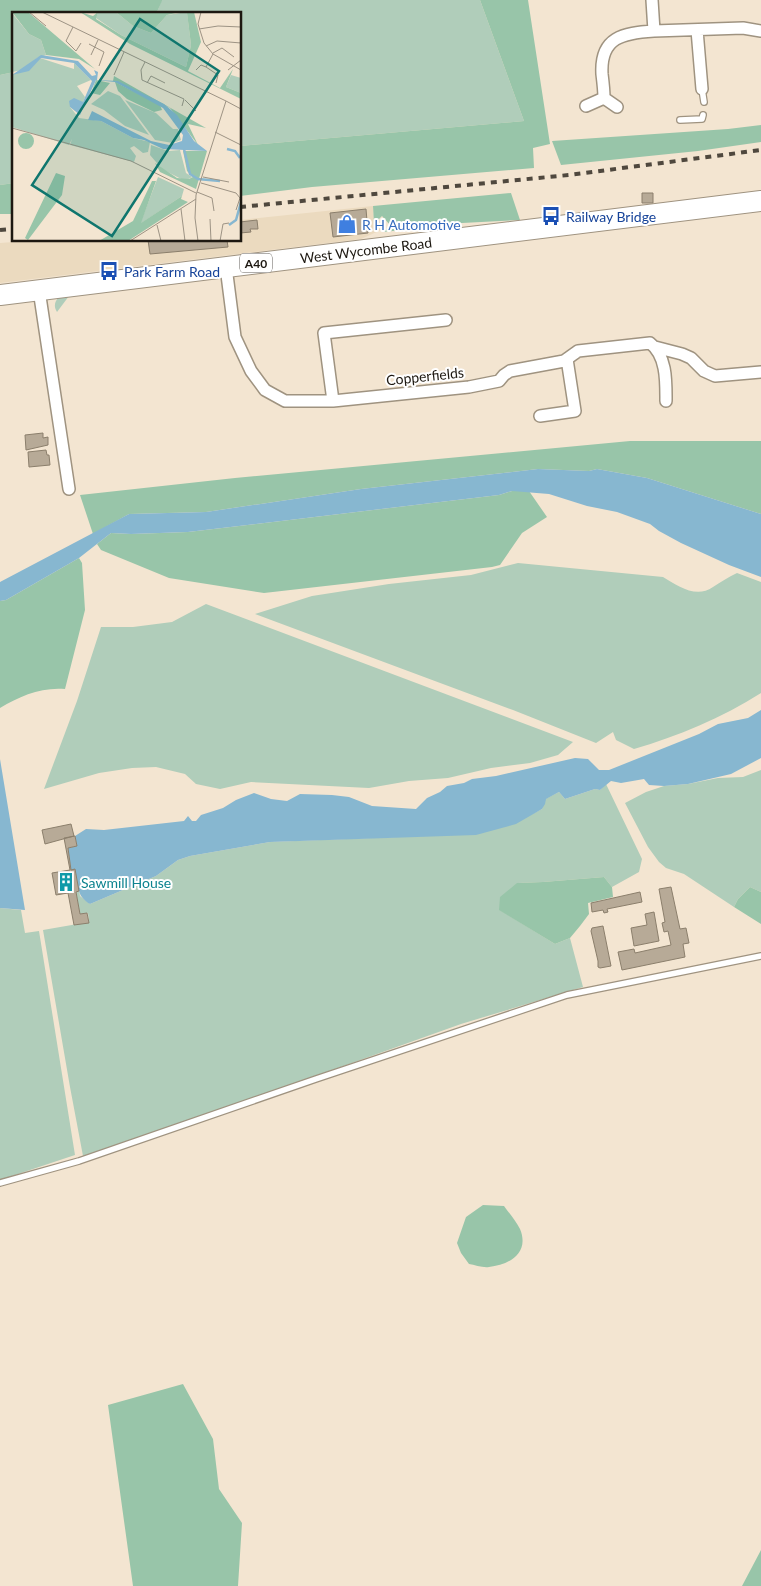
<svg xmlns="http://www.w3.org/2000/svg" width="761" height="1586" font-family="Lato,sans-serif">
	<rect width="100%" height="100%" fill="#f3e5d1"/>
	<!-- built -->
	<path fill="#ebdabf" d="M373 206 374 224 381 230 361 239 0 283V243L39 240H240V220Z"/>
	<!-- green -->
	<path fill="#b0cdba" d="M162 0H480L524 121 240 146V14H156Z
		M14 72V183L0 185V75Z
		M69 296 57 312C54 307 54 303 58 298Z
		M518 563 663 577C678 586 696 599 713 587 721 582 728 577 737 573L761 582V693C722 718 678 736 634 749L616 740 613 732 596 743 513 710 255 614 312 596 389 584 471 575Z
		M206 604 573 742 558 755 530 763 491 768 448 778 409 781 369 788 251 782 220 789 196 784 185 774 156 767 132 768 99 773 44 789 77 701 101 627H133L172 622Z
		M761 770V892L750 887 738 899 734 907 684 874 666 868 659 862 648 847 625 803 646 792 664 786 688 784 718 778 743 777Z
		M606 784 642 859 639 872 612 887 604 877 543 882 518 883 500 910 555 944 570 938 583 987 461 1024 223 1109 83 1156 70 1087 43 930 89 922 88 913 80 914 76 892 79 891 80 896 90 904 156 876 178 860 190 856 270 842 448 835 534 813 542 809 545 799 559 792 565 799 595 789 600 790Z
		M0 908 21 910 25 933 39 931 75 1155 0 1180Z"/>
	<!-- forest -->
	<path fill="#98c5a9" d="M0 0H162V1L156 14H14V72L0 75Z
		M480 0H528L550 144 533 148 534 168 312 187 240 196V146L524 121Z
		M761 125V142L698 151 561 165 552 141 728 129Z
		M14 183V214H0V185Z
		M511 193 520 220 462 223 384 232 390 225 382 216 374 224 373 206Z
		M630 441H761V514L647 478 597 469 589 471 538 469 361 489 206 512 129 514 93 534 80 495 235 478Z
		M512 491H529L547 517 522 533 500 565 492 567 264 593 169 578 101 550 97 544 111 533 131 534 188 532 499 495Z
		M79 558 82 563 85 610 65 689C41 687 20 696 0 708V601L6 600Z
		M604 877 612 887 613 897 588 903 589 914 580 926 570 938 555 944 499 910 500 897 517 883 543 882Z
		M750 887 761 892V924L734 907 738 899Z
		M483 1205 504 1206C509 1213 516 1221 520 1229 530 1253 509 1265 489 1267 483 1268 475 1265 469 1264L461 1253 457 1243 466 1217Z
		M183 1384 213 1439 219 1489 242 1523 238 1586H133L108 1405Z
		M761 1550V1586H742Z"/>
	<!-- water -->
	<path fill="#87b7d0" d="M538 469 589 471 597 469 647 478 761 514V577L729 565 681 543 659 531 650 524 617 512 587 506 549 494 512 491 499 495 188 532 131 534 111 533 79 558 6 600 0 601V582L129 514 206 512 361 489Z
		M761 710V758L731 774 688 784 664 786 649 785 644 779 621 783 611 781 600 790 595 789 565 799 559 792 546 799 545 804 542 809 516 824 476 835 270 842 190 856 178 860 156 876 90 904C76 896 78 884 75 870H71L68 848 77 846 75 836 86 829 104 830 184 821 188 816 192 821H196L201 815 223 808 236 800 254 793 271 799 287 801 300 794 332 795 349 797 372 806 416 809 427 798 440 792 447 786 464 783 472 779 496 776 575 758 588 759 599 770H609L699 734 718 724 748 718Z
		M0 759 25 910 0 908Z"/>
	<!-- building -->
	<path fill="#b7aa97" stroke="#8b7f6c" d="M642 193H653V203H642Z
		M366 209 368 233 333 237 330 213Z
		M257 220 258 229H250L251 232 240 233V222Z
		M148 240H227L228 247 150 254Z
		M43 433V438L48 437V445L26 450 25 435Z
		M46 450 47 455H49L50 465 29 467 28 452Z
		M71 824 74 836 45 844 42 830Z
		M75 836 77 846 68 848 71 870 75 869 79 891 76 892 80 914 87 913 89 923 74 925 68 893 56 895 52 873 70 870 64 838Z
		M671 887 680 929 686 928 689 943 683 944 685 957 622 970 618 952 634 949 635 953 671 945 668 931 664 932 662 923 665 922 659 889Z
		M640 892 642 902 607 909 608 912 604 913 603 910 592 912 591 903Z
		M654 912 659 941 634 946 631 928 647 925 645 914Z
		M603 926 611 966 600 968 598 967V961L591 931 592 928Z"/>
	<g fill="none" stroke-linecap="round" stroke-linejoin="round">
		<!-- lane casing -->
		<g stroke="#9f9380" stroke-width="8">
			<path id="lane" d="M702 89 704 102
				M680 120 702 119 703 115
				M0 1183 79 1161 316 1079 567 995 761 956"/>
		</g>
		<!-- street casing -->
		<g stroke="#9f9380" stroke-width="14">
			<path id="street" d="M697 30 702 89
				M654 31 743 28 761 31
				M604 98C604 90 603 82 602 74 600 37 623 33 654 31L652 0
				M586 106 604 98 617 107
				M226 267 235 337 251 371 265 390 285 401H333L469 387 499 381 504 375 510 371 564 361 578 351 650 343C667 356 666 382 666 401
				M39 290 69 489
				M655 347 682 354 691 358 704 371 715 376 761 372
				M333 401 324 333 446 320
				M540 416 575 411 567 359"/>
		</g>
		<!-- highway casing -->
		<g stroke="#9f9380" stroke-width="22">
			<path id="highway" d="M0 295 761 201"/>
		</g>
		<!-- lane -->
		<use href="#lane" stroke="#fff" stroke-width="5.5"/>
		<!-- street -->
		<use href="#street" stroke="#fff" stroke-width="11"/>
		<!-- highway -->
		<use href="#highway" stroke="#fff" stroke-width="20"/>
		<!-- rail -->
		<path stroke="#4f483e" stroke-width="4" stroke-dasharray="6 6" stroke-linecap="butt" d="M240 207 569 175 761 150
			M0 230 14 229"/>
	</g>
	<!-- icons -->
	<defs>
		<g id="bus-bare" transform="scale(1.5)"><path d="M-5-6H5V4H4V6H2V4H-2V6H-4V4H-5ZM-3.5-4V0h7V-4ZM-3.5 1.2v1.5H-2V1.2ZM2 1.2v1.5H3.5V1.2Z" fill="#1a4fb4" stroke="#fff" stroke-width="2.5" paint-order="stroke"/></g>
		<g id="shop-bare" transform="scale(1.5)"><path d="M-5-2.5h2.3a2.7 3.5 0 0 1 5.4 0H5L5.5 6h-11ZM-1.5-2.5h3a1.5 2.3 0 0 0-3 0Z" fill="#3f7fe0" stroke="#fff" stroke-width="2.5" paint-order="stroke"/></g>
		<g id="building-bare" transform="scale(1.5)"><path d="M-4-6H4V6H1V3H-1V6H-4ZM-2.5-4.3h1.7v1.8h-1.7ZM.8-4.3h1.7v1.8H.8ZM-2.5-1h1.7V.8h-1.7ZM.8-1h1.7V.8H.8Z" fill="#0f9aa8" stroke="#fff" stroke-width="2.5" paint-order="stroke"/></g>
	</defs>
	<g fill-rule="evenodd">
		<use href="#bus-bare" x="551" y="216"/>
		<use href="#shop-bare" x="347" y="224"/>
		<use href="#bus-bare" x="109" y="271"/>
		<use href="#building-bare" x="66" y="882"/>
	</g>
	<g text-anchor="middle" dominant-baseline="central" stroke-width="4" stroke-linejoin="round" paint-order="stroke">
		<!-- shield labels -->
		<rect fill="#fff" stroke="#615d58" stroke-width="1" x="240" y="253.5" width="32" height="19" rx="4"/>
		<g font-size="12" font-weight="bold" fill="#1d1811">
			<text x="256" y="263">A40</text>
		</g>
		<!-- transit labels -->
		<g font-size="14" fill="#164399" stroke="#fff" text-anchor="start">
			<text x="566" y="216">Railway Bridge</text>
			<text x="124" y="271">Park Farm Road</text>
		</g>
		<!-- shop labels -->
		<g font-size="14" fill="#366cbe" stroke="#fff" text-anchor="start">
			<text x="362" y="224">R H Automotive</text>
		</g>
		<!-- street labels -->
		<g font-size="14" fill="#1d1811" stroke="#fff">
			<text transform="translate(366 250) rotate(-7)">West Wycombe Road</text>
			<text transform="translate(425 376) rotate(-6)">Copperfields</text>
		</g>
		<!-- culture labels -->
		<g font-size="14" fill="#0d838f" stroke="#fff" text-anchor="start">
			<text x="81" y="882">Sawmill House</text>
		</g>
	</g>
	<!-- overview -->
	<g transform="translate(12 12)">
		<rect width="229" height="229" fill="#f3e5d1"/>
		<path d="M86 0H104L121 14 139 21 155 3 175 0 179 33 174 55 109 23 84 6ZM0 1 17 22 29 28 34 43 25 46 10 58 0 60ZM28 46 62 57V51L79 68 65 74 73 85 71 90 58 95 67 106 89 109 121 126 138 130 136 140 131 141 122 134 118 136 124 144 122 150 58 133 60 127 57 133 0 115V63L20 55ZM219 63 229 66V81L214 75ZM96 79 108 84 137 123 113 114 92 98 79 92ZM113 88 144 101 161 117H166L169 128 161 131 143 128ZM139 133 156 139 168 138 174 161 180 165 173 169 150 157 138 143ZM146 165 172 177 170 184 128 212Z" fill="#b0cdba"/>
		<path d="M0 0H16L83 57 67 47 34 43 29 28 17 22ZM68 0 81 4 86 0 84 7 109 23 174 55 179 33 175 1 172 0H182L189 30 176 59 208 76 221 57 214 75 229 81V87L118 32ZM104 0H168L155 3 139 21 121 14ZM102 64 194 116 176 112 186 133 158 96 101 69ZM84 68 98 71 88 83 79 81ZM103 70 148 93 150 98 142 100 115 87 106 79ZM6 129a8 8 0 1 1 16 0a8 8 0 1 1-16 0ZM171 139H195L184 177 148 160 143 151 165 166 177 167 181 165 175 159ZM44 161 53 164 50 183 16 228 13 226ZM140 169H144L129 211 170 184 169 187 176 190 116 229H87L121 209Z" fill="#98c5a9"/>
		<path d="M29 43 66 49 80 64 84 63 82 58 86 60 85 68 106 69 152 92 165 103 182 129 195 139 151 137 132 128 121 126 89 109 76 108 80 99 139 129 157 133 170 129 171 123 151 96 103 70 84 68 68 103 58 95 57 89 62 86 71 90 80 69 62 51 29 46 17 59 0 63Z" fill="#87b7d0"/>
		<path fill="none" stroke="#87b7d0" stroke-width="2.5" d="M172 137 178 162 186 167 208 169M215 137 223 139 228 146M217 213 224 208 229 190"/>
		<path fill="none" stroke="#9d9384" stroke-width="1" d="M17 0 34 14M30 0 214 89 184 183 183 206 186 229M189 0 186 12 192 31 201 42 229 58M61 15 54 29 64 39 69 31M187 17 206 14 229 15M77 32 92 40 87 54M194 34 205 29 229 31M201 41 210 36 222 45M79 43 86 28M133 50 129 58 130 68 172 87 170 94M194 55 206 63 204 71M184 58 189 53 194 55 201 42M216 58 229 48M102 63 112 40M135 71 139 64 153 71M173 88 184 99M214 89 229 97M0 116 119 149 184 181M203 120 229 133M191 165 217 170M189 171 224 181 228 186 224 198M185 180 200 186 202 199M169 197 173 229M198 207 199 229M145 213 149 229M118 229 184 187M208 229 211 212 217 211"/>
		<path fill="#0f766e" fill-opacity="0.15" stroke="#0f766e" stroke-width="2.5" d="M128 7 207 59 100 224 20 173Z"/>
		<rect width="229" height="229" fill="none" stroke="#1d1811" stroke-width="2.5"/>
	</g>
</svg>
